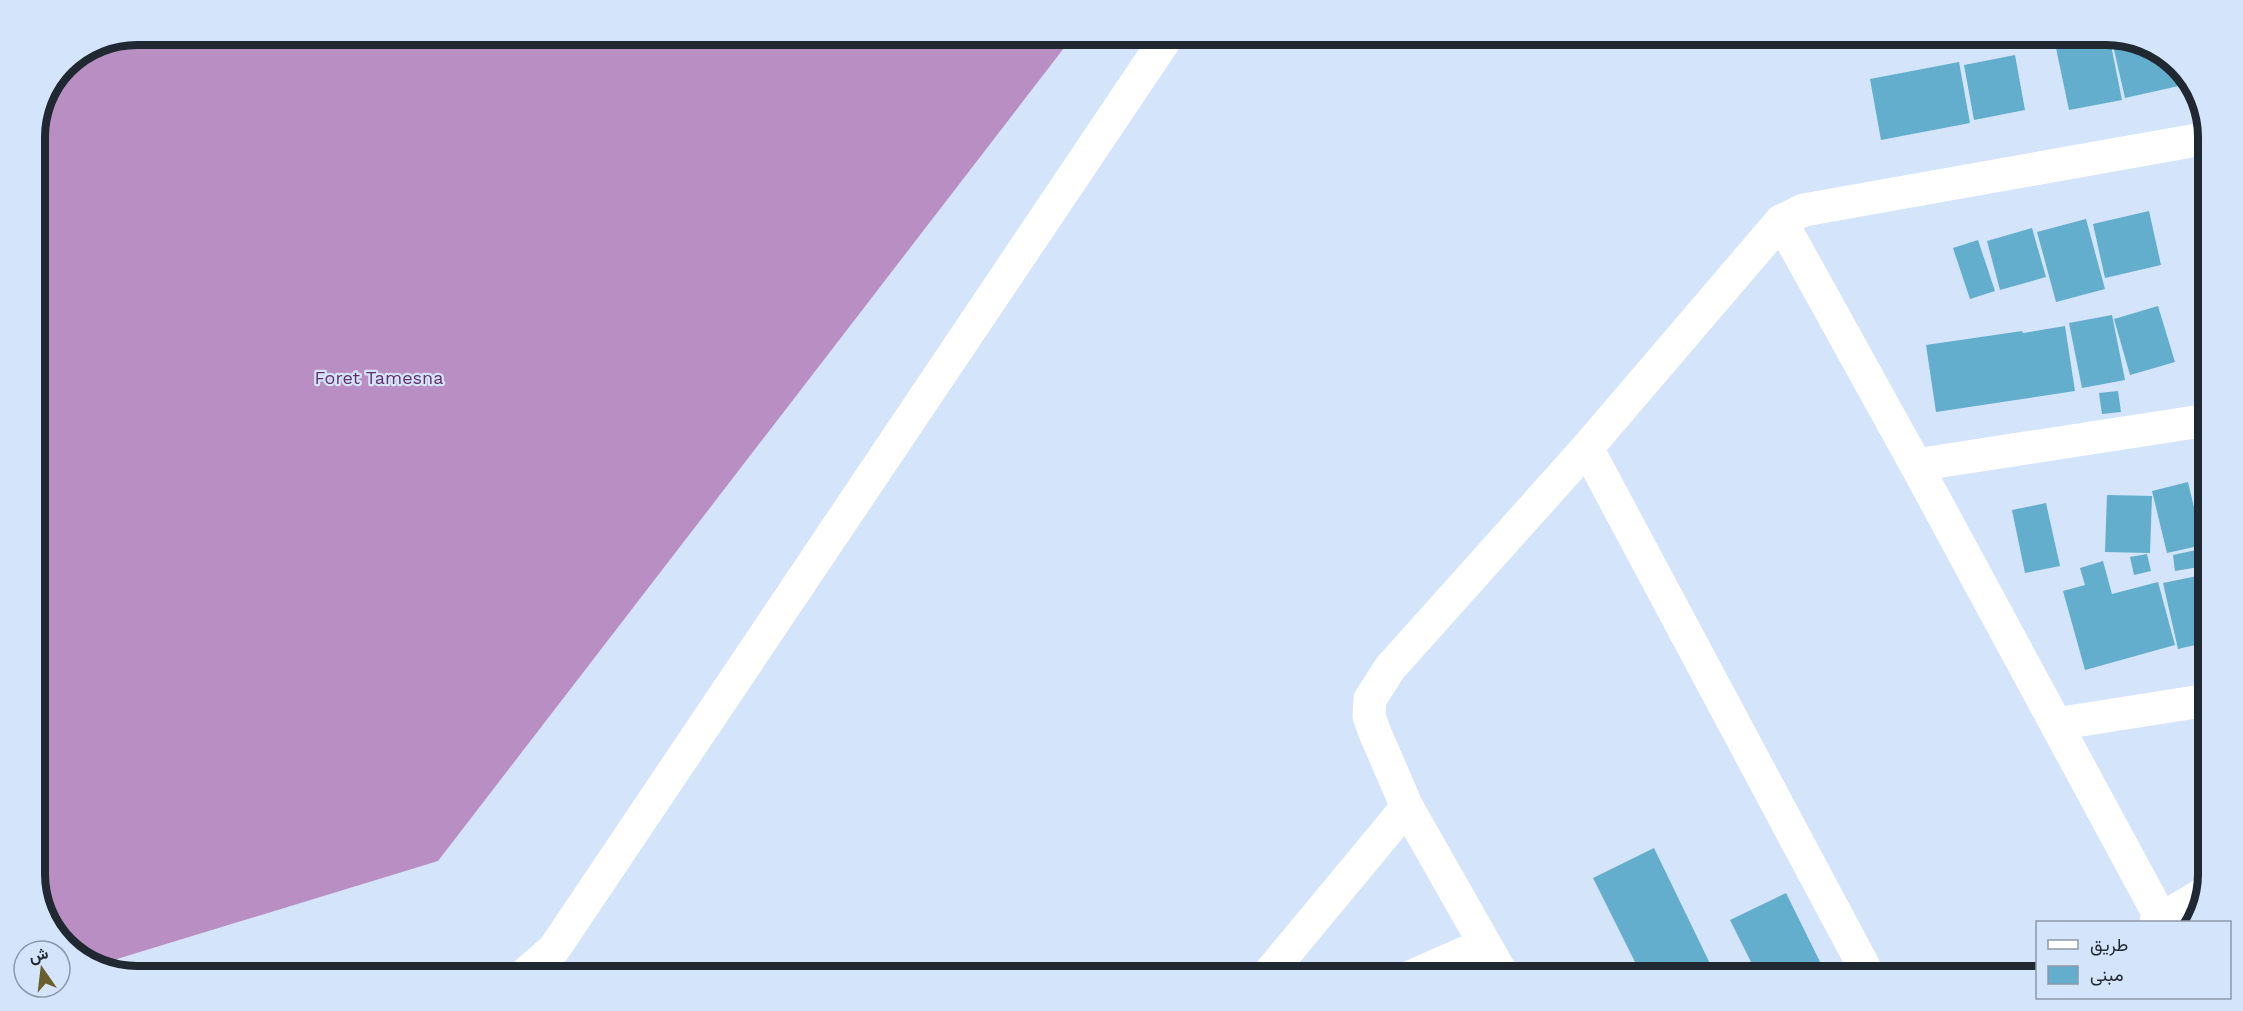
<svg xmlns="http://www.w3.org/2000/svg" width="2243" height="1011" font-family="'Work Sans',Vazirmatn,sans-serif">
	<rect width="100%" height="100%" fill="#d4e4fa"/>
	<!-- forest -->
	<path fill="#b98ec2" d="M137 35V34L1074 35 438 861 94 966 52 931 35 881V131L65 64 98 42Z"/>
	<!-- building -->
	<path fill="#62aecc" d="M2087 34 2109 35 2122 100 2069 110 2056 48 2089 42Z
		M2124 38 2145 42 2191 80 2192 83 2125 98 2112 41Z
		M2015 55 2025 110 1974 120 1964 65Z
		M1959 62 1970 123 1881 140 1870 79Z
		M2149 211 2161 265 2105 278 2093 224Z
		M2208 212V272L2201 273 2196 213Z
		M2086 219 2105 289 2056 302 2037 232Z
		M2032 228 2046 277 2000 290 1987 241Z
		M1978 240 1995 291 1970 299 1953 248Z
		M2158 306 2175 362 2130 375 2114 319Z
		M2112 315 2125 380 2082 388 2069 323Z
		M2065 326 2075 391 1936 412 1926 345 2022 331 2023 333Z
		M2118 391 2121 412 2102 414 2099 393Z
		M2188 482 2203 545 2167 553 2152 491Z
		M2107 495 2152 496 2150 553 2105 552Z
		M2046 503 2060 566 2025 573 2012 510Z
		M2196 550 2199 567 2175 571 2173 555Z
		M2147 554 2151 571 2134 575 2130 557Z
		M2103 561 2112 594 2158 582 2175 645 2085 670 2063 591 2085 585 2080 568Z
		M2207 574 2208 642 2178 649 2163 583Z
		M1654 848 1716 976H1642L1593 878Z
		M1786 893 1827 976H1758L1730 920Z"/>
	<g fill="none" stroke-linecap="round" stroke-linejoin="round">
		<!-- minor -->
		<path stroke="#fff" stroke-width="33" d="M1781 221 1916 465 2163 922
			M1587 448 1869 976
			M1916 465 2208 420
			M2056 724 2208 700
			M2156 922 2205 893
			M523 976 554 949 1169 34
			M1267 976 1407 807
			M1412 976 1485 944
			M1503 976 1407 807 1375 733 1369 716 1370 699 1390 668 1587 448 1781 221 1804 210 2208 138"/>
	</g>
	<g text-anchor="middle" dominant-baseline="central" stroke-width="4.5" stroke-linejoin="round" paint-order="stroke">
		<!-- park labels -->
		<g font-size="18" fill="#632f6e" stroke="#d4e4fa">
			<text x="379" y="377">Foret Tamesna</text>
		</g>
	</g>
	<!-- crop -->
	<path d="M0 0H2243V1011H0ZM137 45H2106A92 92 0 0 1 2198 137V874A92 92 0 0 1 2106 966H137A92 92 0 0 1 45 874V137A92 92 0 0 1 137 45Z" fill="#d4e4fa" fill-rule="evenodd"/>
	<path fill="none" stroke="#202832" stroke-width="8" d="M137 45H2106A92 92 0 0 1 2198 137V874A92 92 0 0 1 2106 966H137A92 92 0 0 1 45 874V137A92 92 0 0 1 137 45Z"/>
	<!-- legend -->
	<rect x="2036" y="921" width="195" height="78" fill="#d4e4fa" stroke="#8c99aa" stroke-width="1.5"/>
	<rect x="2048" y="940" width="30" height="9" fill="#ffffff" stroke="#8c99aa" stroke-width="1.5"/>
	<text x="2090" y="951" font-size="18" fill="#202832">طريق</text>
	<rect x="2048" y="966" width="30" height="18" fill="#62aecc" stroke="#8c99aa" stroke-width="1.5"/>
	<text x="2090" y="981" font-size="18" fill="#202832">مبنى</text>
	<!-- north arrow -->
	<g transform="translate(42 969) rotate(346)"><circle r="28" fill="#d4e4fa" stroke="#8c99aa" stroke-width="1.5"/>
	<path d="M0-4.5L10 22L0 15L-10 22Z" fill="#6a5f2c"/>
	<text y="-9" font-size="16" font-weight="bold" text-anchor="middle" fill="#202832">ش</text>
	</g>
</svg>
